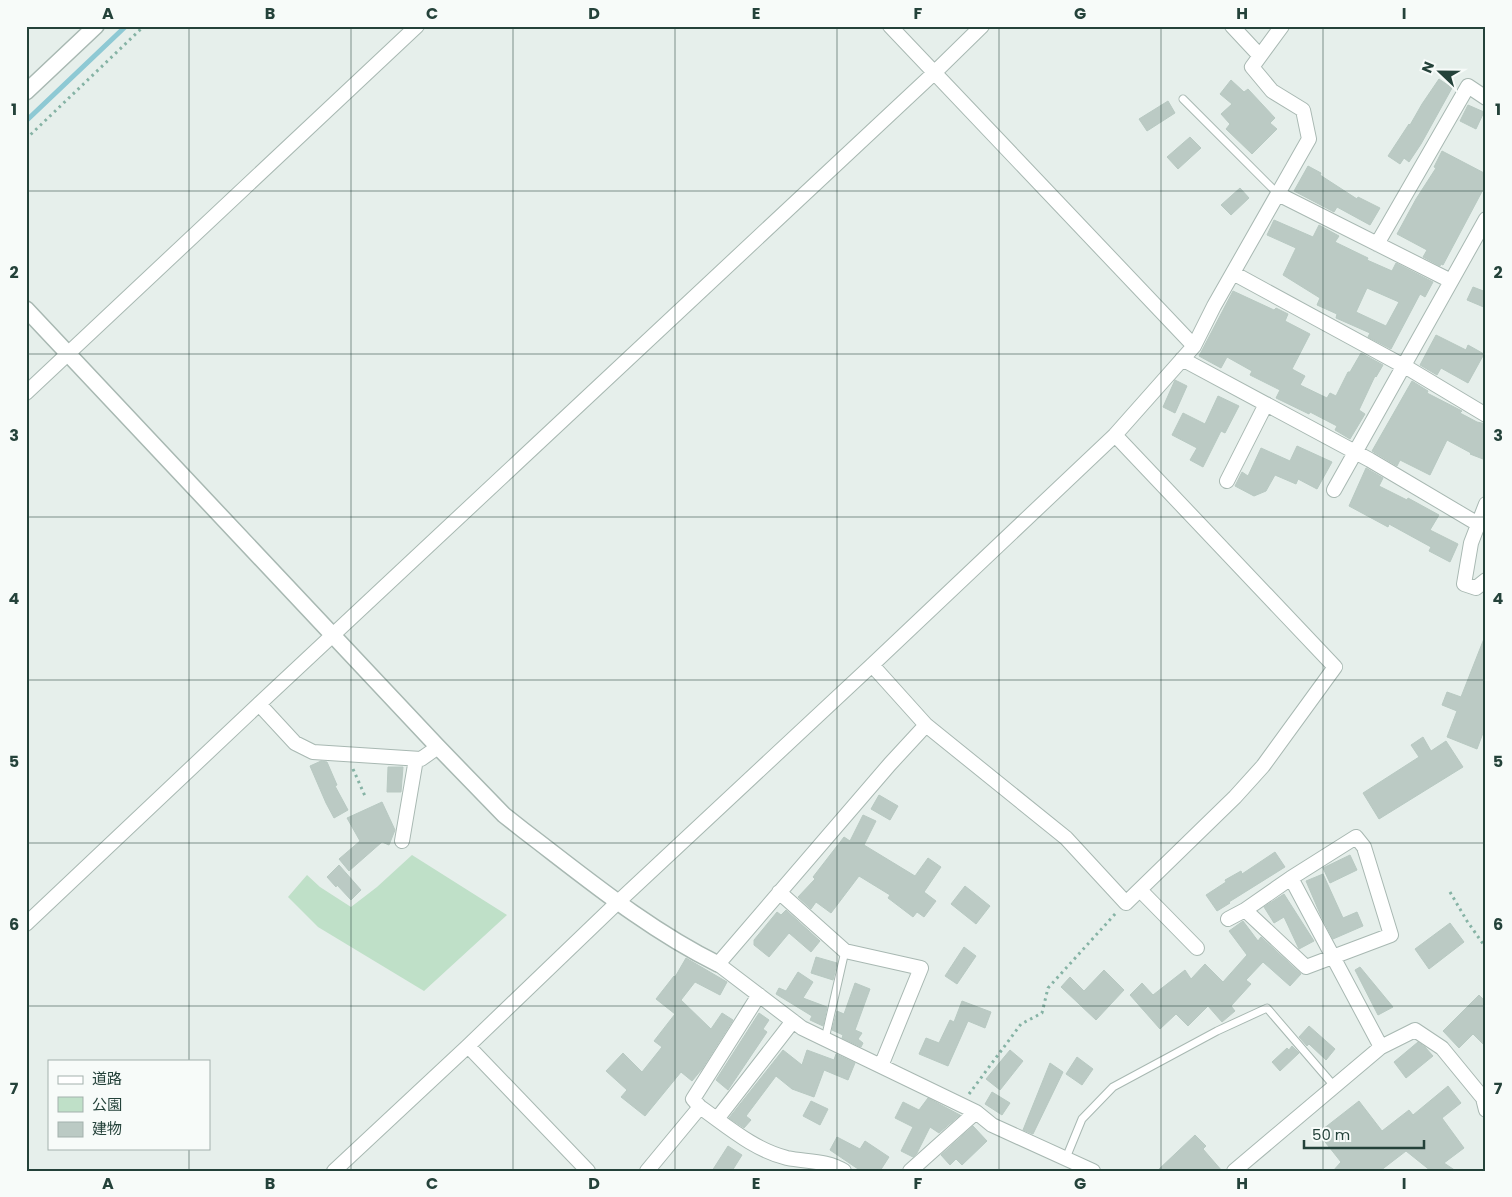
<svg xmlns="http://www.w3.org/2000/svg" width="1512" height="1197" font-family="Poppins,'Noto Sans JP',sans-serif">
	<rect width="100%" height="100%" fill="#e6efeb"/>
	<!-- green -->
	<path fill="#bfe0c8" d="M412 855 507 915 424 991 318 927 288 897 307 875 320 887 351 907 377 887Z"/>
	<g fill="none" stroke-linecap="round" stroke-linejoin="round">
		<!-- stream -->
		<path stroke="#8ec9d4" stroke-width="5" d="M26 121 126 26"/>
	</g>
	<!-- building -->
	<path fill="#bbcac4" stroke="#b8c9c2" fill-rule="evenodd" d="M1439 79 1452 88 1421 144 1409 162 1404 158 1400 164 1388 156 1409 124 1410 125 1422 104Z
		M1231 80 1244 92 1248 89 1275 118 1270 123 1277 129 1252 154 1226 129 1230 124 1221 114 1232 104 1220 94Z
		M1168 101 1175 113 1147 131 1139 119Z
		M1468 105 1484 112 1476 129 1460 121Z
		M1190 137 1201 148 1178 169 1167 157Z
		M1442 151 1486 174V184L1443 265 1441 264 1440 266 1423 257 1427 250 1397 234 1416 199 1436 168 1434 167Z
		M1308 166 1321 173 1320 175 1357 199 1358 197 1380 208 1370 225 1337 207 1334 212 1294 191Z
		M1240 188 1249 198 1231 215 1221 205Z
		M1274 220 1313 237 1319 225 1339 236 1335 242 1368 258 1367 260 1392 271 1396 263 1433 282 1425 297 1420 294 1391 349 1368 337 1370 333 1336 318 1337 314 1317 305 1320 298 1283 275 1296 248 1267 235ZM1367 288 1399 302 1386 326 1356 312Z
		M1473 287 1486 292V308L1467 300Z
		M1233 291 1274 310 1276 308 1288 314 1285 321 1310 334 1292 369 1305 376 1300 385 1327 398 1330 393 1336 396 1348 372H1350L1361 353 1383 365 1376 377 1375 376 1359 410 1365 414 1350 439 1335 430 1337 426 1310 412 1309 414 1276 398 1280 390 1250 375 1252 371 1227 357 1221 368 1199 356Z
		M1436 335 1466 350 1468 345 1484 354 1468 383 1441 368 1437 375 1420 365Z
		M1175 380 1187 386 1175 413 1163 407Z
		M1412 381 1428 391 1427 393 1462 411 1460 413 1477 422 1486 424V451L1483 459 1470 454 1471 453 1447 440 1430 475 1400 460 1397 466 1372 451Z
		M1218 396 1239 406 1225 433 1221 431 1203 467 1190 460 1197 448 1172 435 1183 413 1205 424Z
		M1297 446 1332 462 1317 489 1298 479 1296 484 1275 475 1266 491 1254 496 1235 486 1242 472 1248 476 1261 448 1290 461Z
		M1366 468 1383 478 1379 486 1407 500 1408 498 1439 515 1430 530 1458 544 1450 562 1429 551 1431 547 1389 524 1388 527 1349 506Z
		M1485 636 1486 725 1477 749 1447 737 1457 711 1442 705 1447 692 1461 697Z
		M1423 737 1431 751 1446 741 1463 767 1379 819 1363 793 1419 757 1411 745Z
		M321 761 327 762 337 785 335 786 348 810 334 818 326 803 310 766Z
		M388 767H403L401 792H387Z
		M879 795 898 806 890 820 871 809Z
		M382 802 395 830 389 845 382 842 349 871 339 859 360 841 347 818Z
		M863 815 876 821 864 845 915 876 928 858 941 867 924 892 936 901 924 917 917 912 913 917 888 898 890 895 859 876 831 913 816 902 811 909 798 897 815 879 813 877 844 837 850 841Z
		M1275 852 1285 867 1229 902 1230 903 1217 911 1206 895 1226 882 1225 880 1241 871 1242 874Z
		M1350 855 1357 870 1330 883 1323 868Z
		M339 865 361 890 351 900 337 885 336 887 327 877Z
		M1323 874 1343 918 1357 912 1363 926 1333 939 1321 916 1306 881Z
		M965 886 990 906 976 924 951 904Z
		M1284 894 1314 941 1299 949 1284 917 1274 923 1264 907Z
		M786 910 820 941 811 952 789 933 769 957 754 945V940L777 912 781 915Z
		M1243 921 1258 941 1261 937 1301 974 1290 986 1263 962 1246 980 1251 984 1231 1006 1235 1011 1222 1022 1208 1006 1188 1026 1176 1014 1160 1029 1130 995 1142 983 1153 995 1185 970 1191 979 1205 964 1223 982 1247 955 1229 931Z
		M1450 923 1464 942 1429 969 1415 949Z
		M964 947 976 956 957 984 945 976Z
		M816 957 837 963 833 980 811 973Z
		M686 958 727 982 720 995 695 982 681 1000 711 1029 722 1013 733 1020 702 1069 692 1081 681 1072 645 1116 621 1097 627 1090 606 1071 623 1053 642 1072 662 1047 654 1041 675 1014 656 999 674 976 675 977Z
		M1360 967 1393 1007 1378 1015 1355 970Z
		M1104 970 1124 990 1096 1020 1061 987 1070 977 1084 991Z
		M798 972 813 982 803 998 827 1007 823 1026 810 1020 812 1016 776 994 779 988 786 991Z
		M855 983 870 989 855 1030 862 1033 858 1039 863 1043 861 1047 842 1038 843 1035 832 1030 837 1011 844 1014Z
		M1479 995 1486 1002V1047L1473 1034 1459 1048 1443 1031Z
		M962 1001 991 1012 985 1028 968 1021 948 1066 919 1054 926 1038 939 1043 950 1020 954 1022Z
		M759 1013 769 1020 763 1029 767 1032 728 1090 716 1080Z
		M1309 1026 1335 1049 1326 1060 1309 1044 1307 1046 1299 1037Z
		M1418 1042 1425 1047 1433 1056 1406 1078 1394 1062Z
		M1292 1046 1299 1053 1280 1071 1272 1062 1287 1048 1289 1050Z
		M783 1050 802 1065 807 1050 834 1060 836 1054 855 1063 848 1080 824 1070 814 1097 792 1089 776 1076 746 1116 751 1120 744 1128 729 1118Z
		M1010 1050 1023 1061 1000 1090 986 1079Z
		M1077 1057 1093 1069 1082 1085 1066 1074Z
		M1050 1063 1063 1072 1033 1134 1023 1130Z
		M1448 1086 1461 1103 1442 1118 1464 1148 1444 1163 1456 1171H1431L1406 1151 1380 1171H1333L1341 1162 1318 1133 1359 1101 1382 1131 1409 1110 1413 1115Z
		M992 1092 1010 1103 1002 1115 985 1104Z
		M928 1098 960 1115 939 1133 930 1127 917 1153 913 1157 901 1151 913 1127 895 1118 903 1102 919 1110Z
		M811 1101 828 1109 820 1125 803 1116Z
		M973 1126 987 1141 962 1165 956 1159 950 1165 941 1155Z
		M1195 1135 1206 1146 1203 1149 1222 1171H1157Z
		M837 1137 860 1149 865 1141 889 1157 880 1171H861L830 1150Z
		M728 1146 742 1155 732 1171H712Z"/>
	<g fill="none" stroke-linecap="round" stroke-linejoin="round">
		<!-- service casing -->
		<g stroke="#a8b8b2" stroke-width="9">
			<path id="service" d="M1183 99 1278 194
				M825 1039 845 951
				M1066 1158 1082 1119 1113 1087 1217 1031 1267 1008 1335 1087"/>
		</g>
		<!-- minor casing -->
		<g stroke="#a8b8b2" stroke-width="16">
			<path id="minor" d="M890 26 1194 346
				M1232 26 1260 56
				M1278 194 1451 281
				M1377 244 1468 86 1486 98
				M1233 273 1411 370 1486 415
				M1182 359 1370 460 1478 524
				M26 393 417 26
				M1227 481 1266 404
				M1334 490 1486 219
				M1486 504 1471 543 1464 584 1476 588 1486 580
				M872 665 926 725
				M259 704 295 743 313 752 421 759 438 747
				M402 841 416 759
				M1291 878 1245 910 1306 967 1391 935 1364 847 1356 837 1291 878 1381 1047
				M1140 890 1197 948
				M779 892 845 951 921 968 881 1066
				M1228 919 1245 910
				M26 924 259 704 934 73 982 26
				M468 1046 588 1171
				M700 1107C727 1126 754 1150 787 1158 806 1162 827 1160 844 1171
				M717 1119 793 1021
				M334 1171 468 1046 618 902 872 665 1115 435 1194 346 1214 306 1309 139 1303 110 1272 91 1252 67 1282 26
				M647 1171 700 1107 693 1099 759 995
				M910 1171 976 1112
				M1093 1171 992 1125 976 1112 802 1028 718 964 890 764 926 725 1066 838 1126 903 1235 797 1263 766 1335 667 1115 435
				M1234 1171 1381 1047 1415 1030 1442 1048 1483 1098 1486 1110"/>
		</g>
		<!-- tertiary casing -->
		<g stroke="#a8b8b2" stroke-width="18">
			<path id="tertiary" d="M26 92 96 26
				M26 309 438 747 504 815 523 830C586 878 647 929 718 964"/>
		</g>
		<!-- path -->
		<path stroke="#86b3a5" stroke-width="3" stroke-dasharray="2.5 4" stroke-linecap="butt" d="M26 139 144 26
			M353 769 365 796
			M1450 892 1467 921 1486 948
			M969 1094 1021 1024 1042 1013 1048 988 1116 913"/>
		<!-- service -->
		<use href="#service" stroke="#fff" stroke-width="7"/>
		<!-- minor -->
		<use href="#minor" stroke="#fff" stroke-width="14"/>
		<!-- tertiary -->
		<use href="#tertiary" stroke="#fff" stroke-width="15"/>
	</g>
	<!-- grid -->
	<path fill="none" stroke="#24423a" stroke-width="1" stroke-opacity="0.55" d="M189 26V1061M351 26V1171M513 26V1171M675 26V1171M837 26V1171M999 26V1171M1161 26V1171M1323 26V1171M26 191H1486M26 354H1486M26 517H1486M26 680H1486M26 843H1486M26 1006H1486M189 1148V1171"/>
	<!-- border -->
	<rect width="1512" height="1197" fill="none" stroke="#f7fbf9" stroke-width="55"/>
	<!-- legend -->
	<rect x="48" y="1060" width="162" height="90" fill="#f7fbf9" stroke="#a3b1ad"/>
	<rect x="58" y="1076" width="25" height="8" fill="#ffffff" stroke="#a3b1ad"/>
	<text x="92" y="1084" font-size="15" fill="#24423a">道路</text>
	<rect x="58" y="1097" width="25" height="15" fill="#bfe0c8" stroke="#a3b1ad"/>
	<text x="92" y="1110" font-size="15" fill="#24423a">公園</text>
	<rect x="58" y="1122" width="25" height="15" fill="#bbcac4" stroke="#a3b1ad"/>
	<text x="92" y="1134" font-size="15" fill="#24423a">建物</text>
	<!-- north arrow -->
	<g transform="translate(1440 72) rotate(292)" stroke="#f7fbf9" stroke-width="4" paint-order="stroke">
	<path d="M0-4L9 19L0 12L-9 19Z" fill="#24423a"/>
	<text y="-8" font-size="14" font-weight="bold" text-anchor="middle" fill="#24423a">N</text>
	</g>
	<!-- scale -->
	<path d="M1304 1140v8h120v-8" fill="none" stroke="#24423a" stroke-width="2.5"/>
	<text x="1312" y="1140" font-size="15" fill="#24423a" stroke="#f7fbf9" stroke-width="4" paint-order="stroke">50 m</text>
	<rect x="28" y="28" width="1456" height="1142" fill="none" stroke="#24423a" stroke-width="2"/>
	<g font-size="16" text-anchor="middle" font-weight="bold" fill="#24423a">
		<text x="108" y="19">A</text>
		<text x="270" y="19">B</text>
		<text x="432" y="19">C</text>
		<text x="594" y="19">D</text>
		<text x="756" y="19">E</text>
		<text x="918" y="19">F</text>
		<text x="1080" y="19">G</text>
		<text x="1242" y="19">H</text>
		<text x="1404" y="19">I</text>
		<text x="14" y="115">1</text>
		<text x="1498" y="115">1</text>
		<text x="14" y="278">2</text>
		<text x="1498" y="278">2</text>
		<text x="14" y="441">3</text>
		<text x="1498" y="441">3</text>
		<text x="14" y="604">4</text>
		<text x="1498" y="604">4</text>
		<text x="14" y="767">5</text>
		<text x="1498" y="767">5</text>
		<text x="14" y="930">6</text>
		<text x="1498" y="930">6</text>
		<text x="14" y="1094">7</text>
		<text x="1498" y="1094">7</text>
		<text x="108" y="1189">A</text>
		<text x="270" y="1189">B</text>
		<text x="432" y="1189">C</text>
		<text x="594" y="1189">D</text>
		<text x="756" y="1189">E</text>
		<text x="918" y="1189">F</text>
		<text x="1080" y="1189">G</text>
		<text x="1242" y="1189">H</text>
		<text x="1404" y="1189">I</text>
	</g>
</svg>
